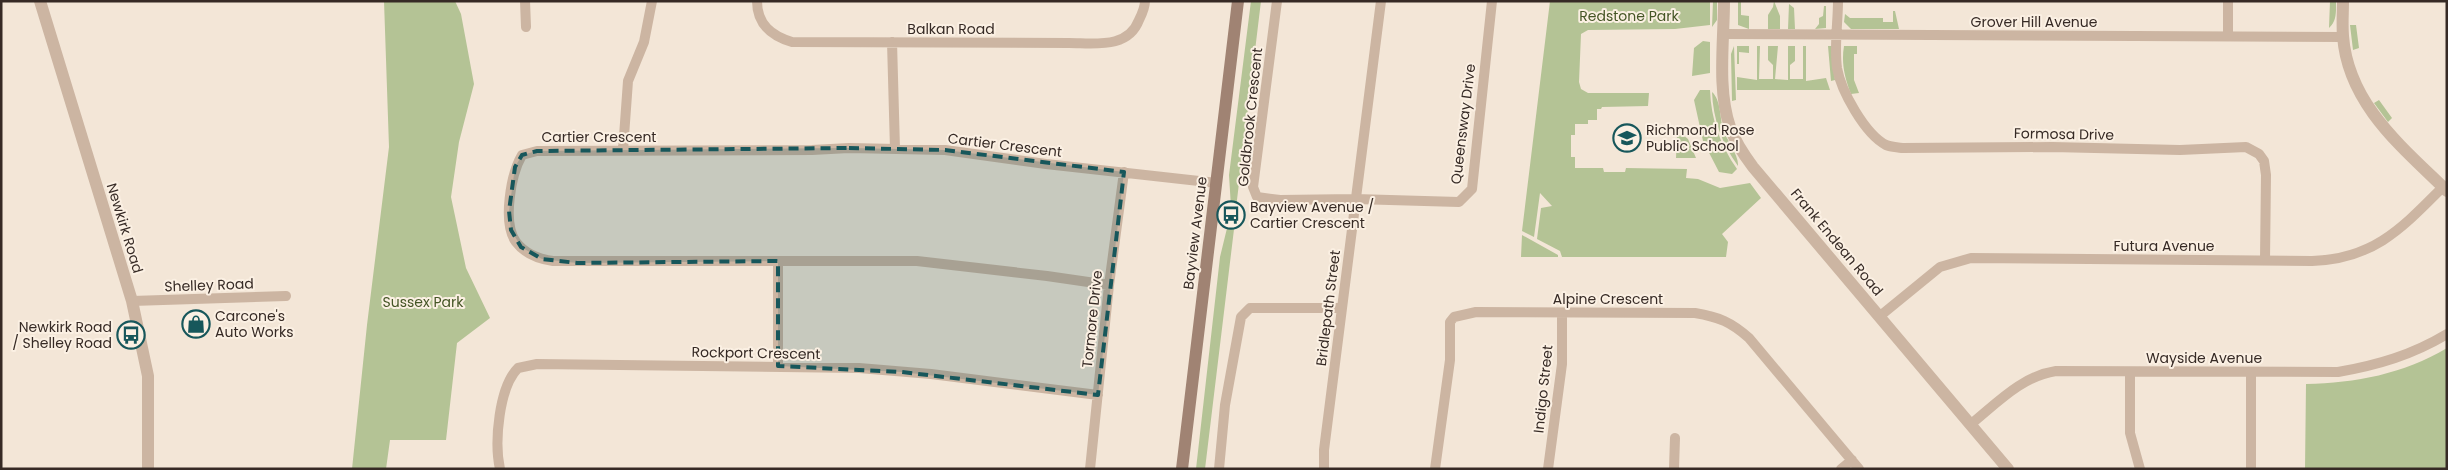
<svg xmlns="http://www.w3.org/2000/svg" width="2448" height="470" font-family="Poppins,sans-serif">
	<rect width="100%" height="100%" fill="#f3e6d7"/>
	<!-- green -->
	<path fill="#b4c395" d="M384 1H455L461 14 474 84 459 142 451 197 466 268 490 318 457 343 446 440H390L386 469H352L367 325 389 147Z
		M1251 1H1261L1236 208 1231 207 1229 175Z
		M1550 1H1710V25L1675 29 1588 30 1581 34 1579 82 1581 89 1588 93H1649L1648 106 1602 107 1601 109H1597V120H1588V124H1575V135H1571V157H1575V168H1603L1604 172H1625L1626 168 1687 169 1686 178 1698 179 1720 188 1750 183 1761 198 1722 234 1728 242 1726 257H1562L1560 251 1537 239 1541 208 1552 206 1540 193 1534 237 1522 231Z
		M1713 1H1717V20L1712 27Z
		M1738 1H1741V15L1749 16V29L1738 25Z
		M1774 1 1780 16V29H1768V15L1773 7Z
		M2330 1H2336C2336 11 2337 21 2329 28Z
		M1789 4 1794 8 1795 29H1788Z
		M1824 6H1826V28L1815 29 1819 24V18L1823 16Z
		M1893 11H1895L1899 29H1851L1844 22 1845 14 1850 18H1883V22H1893Z
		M2350 25H2356L2359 48 2353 50Z
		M1703 41 1710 42V73L1692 76 1694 48Z
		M1734 46 1736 100 1732 101 1731 54Z
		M1737 46H1749V53L1739 52V64H1737Z
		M1757 46H1760L1759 79H1773V65L1768 60V46H1778L1775 79 1788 80V46H1795V61L1790 65V79H1803V46H1806V81L1826 78 1830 90H1737V77L1757 80Z
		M1828 46H1832L1835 80 1831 81Z
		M1844 46H1857V54H1854V80L1859 93 1851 94C1845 79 1841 63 1844 46Z
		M1700 90H1710C1711 119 1720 145 1737 169L1732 174 1719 172 1703 141 1694 100Z
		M1712 92C1721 100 1720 118 1723 129 1727 141 1739 155 1738 166 1722 144 1713 119 1712 92Z
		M2379 100 2392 118 2388 122 2374 103Z
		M1677 135H1683L1688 139 1696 158H1676Z
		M1229 220 1235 221 1205 469H1196L1220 257Z
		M1522 235 1558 255V257H1521Z
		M2447 348V469H2305L2306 384C2356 383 2403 374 2447 348Z"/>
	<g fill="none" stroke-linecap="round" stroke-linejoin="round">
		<!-- minor -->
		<path stroke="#ccb5a2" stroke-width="10" d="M525 1 526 27
			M757 1C757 25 772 36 792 42L1069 43C1095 43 1128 49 1139 20 1142 14 1145 8 1145 1
			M1277 1 1253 187 1257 197 1280 200 1355 199 1459 202 1472 189 1492 1
			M1838 1C1838 23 1834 46 1837 68 1841 91 1865 134 1886 145 1891 147 1897 147 1902 148L2052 147 2180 150 2246 147 2259 154 2264 161 2266 175 2265 260
			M1724 34 2343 37
			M2228 36V1
			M892 42 895 149
			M623 150 628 81 644 42 652 1
			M778 261V366
			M1109 285 1047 276 917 261H553C539 259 525 254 516 242 502 223 511 174 522 155L537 151 812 150 849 148 945 150 1046 164 1217 183
			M132 301 286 296
			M1880 316 1940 267 1971 258 2312 261C2374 259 2402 228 2443 187
			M2130 372V433L2140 469
			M1971 424C1997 403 2022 376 2056 371L2338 372C2378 365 2412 355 2447 334
			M500 469C494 442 499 387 518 368L537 364 859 368 931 374 1098 395
			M1090 469 1109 285 1124 172
			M1219 469 1225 405 1241 317 1250 308H1341
			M1324 469V450L1381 1
			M1435 469 1450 360V322L1454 317 1476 312 1695 313C1719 317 1731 322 1749 338L1859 469
			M1548 469 1562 364V313
			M1674 469 1675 438
			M1841 469 1852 460
			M2251 469V372"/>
		<!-- tertiary -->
		<path stroke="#ccb5a2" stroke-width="12" d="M40 1 132 301 148 376V469
			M1724 1C1724 41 1717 89 1730 127 1735 142 1744 155 1753 167L2008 469
			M2343 1C2343 13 2342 24 2343 36 2348 104 2402 147 2447 191"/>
		<!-- secondary -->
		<path stroke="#a08373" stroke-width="12" d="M1182 469 1238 1"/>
	</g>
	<!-- marked area -->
	<path fill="#17575b" fill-opacity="0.2" stroke="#17575b" stroke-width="4" stroke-dasharray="10 6" stroke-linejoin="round" d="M849 148 945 150 1124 172 1098 395 902 372 778 366V261L577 263 542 259 521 247 511 230 509 211 515 167 522 155 537 151Z"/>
	<!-- icons -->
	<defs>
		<g id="school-ring" transform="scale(1.4375)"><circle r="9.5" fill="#fbf0e3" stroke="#17575b" stroke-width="1.5"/><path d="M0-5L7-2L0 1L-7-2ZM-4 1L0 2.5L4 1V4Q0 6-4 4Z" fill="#17575b"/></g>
		<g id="bus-ring" transform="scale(1.4375)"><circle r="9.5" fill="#fbf0e3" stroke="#17575b" stroke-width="1.5"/><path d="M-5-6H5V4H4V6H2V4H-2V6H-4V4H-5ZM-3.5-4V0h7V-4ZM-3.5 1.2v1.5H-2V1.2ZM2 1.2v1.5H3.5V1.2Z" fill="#17575b"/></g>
		<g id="shop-ring" transform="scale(1.4375)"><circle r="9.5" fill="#fbf0e3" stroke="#17575b" stroke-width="1.5"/><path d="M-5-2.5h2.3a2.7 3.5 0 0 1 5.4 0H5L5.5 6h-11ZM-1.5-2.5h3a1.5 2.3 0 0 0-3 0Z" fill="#17575b"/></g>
	</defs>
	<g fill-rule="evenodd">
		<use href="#school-ring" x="1627" y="138"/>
		<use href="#bus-ring" x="1231" y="215"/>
		<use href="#shop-ring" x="196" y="324"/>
		<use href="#bus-ring" x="131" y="335"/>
	</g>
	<g text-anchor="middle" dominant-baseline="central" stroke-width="4" stroke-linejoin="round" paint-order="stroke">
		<!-- park labels -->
		<g font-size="14" fill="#455626" stroke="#fbf0e3">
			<text x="1629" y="16">Redstone Park</text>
			<text x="423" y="302">Sussex Park</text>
		</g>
		<!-- street labels -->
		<g font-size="14" fill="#362a25" stroke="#fbf0e3">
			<text x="2034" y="22">Grover Hill Avenue</text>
			<text x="951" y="29">Balkan Road</text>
			<text transform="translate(1250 117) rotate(-84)">Goldbrook Crescent</text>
			<text transform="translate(1463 124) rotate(-83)">Queensway Drive</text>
			<text transform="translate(2064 134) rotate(1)">Formosa Drive</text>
			<text x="599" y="137">Cartier Crescent</text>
			<text transform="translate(1005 145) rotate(7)">Cartier Crescent</text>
			<text transform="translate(125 228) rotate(73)">Newkirk Road</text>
			<text transform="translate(1195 233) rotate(-83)">Bayview Avenue</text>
			<text transform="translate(1837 242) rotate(50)">Frank Endean Road</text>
			<text x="2164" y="246">Futura Avenue</text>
			<text transform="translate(209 285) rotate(-2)">Shelley Road</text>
			<text x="1608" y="299">Alpine Crescent</text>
			<text transform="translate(1328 308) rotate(-83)">Bridlepath Street</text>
			<text transform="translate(1092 319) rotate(-84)">Tormore Drive</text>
			<text transform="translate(756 353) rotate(1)">Rockport Crescent</text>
			<text x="2204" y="358">Wayside Avenue</text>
			<text transform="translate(1543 389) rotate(-84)">Indigo Street</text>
		</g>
		<!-- poi labels -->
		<g font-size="14" fill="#362a25" stroke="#fbf0e3" text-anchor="start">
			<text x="1646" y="130">Richmond Rose<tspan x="1646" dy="16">Public School</tspan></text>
			<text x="1250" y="207">Bayview Avenue /<tspan x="1250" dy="16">Cartier Crescent</tspan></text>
			<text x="215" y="316">Carcone's<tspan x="215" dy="16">Auto Works</tspan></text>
			<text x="112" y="327" text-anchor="end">Newkirk Road<tspan x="112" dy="16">/ Shelley Road</tspan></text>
		</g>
	</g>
	<!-- border -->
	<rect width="2448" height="470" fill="none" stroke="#362a25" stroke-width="5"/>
</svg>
